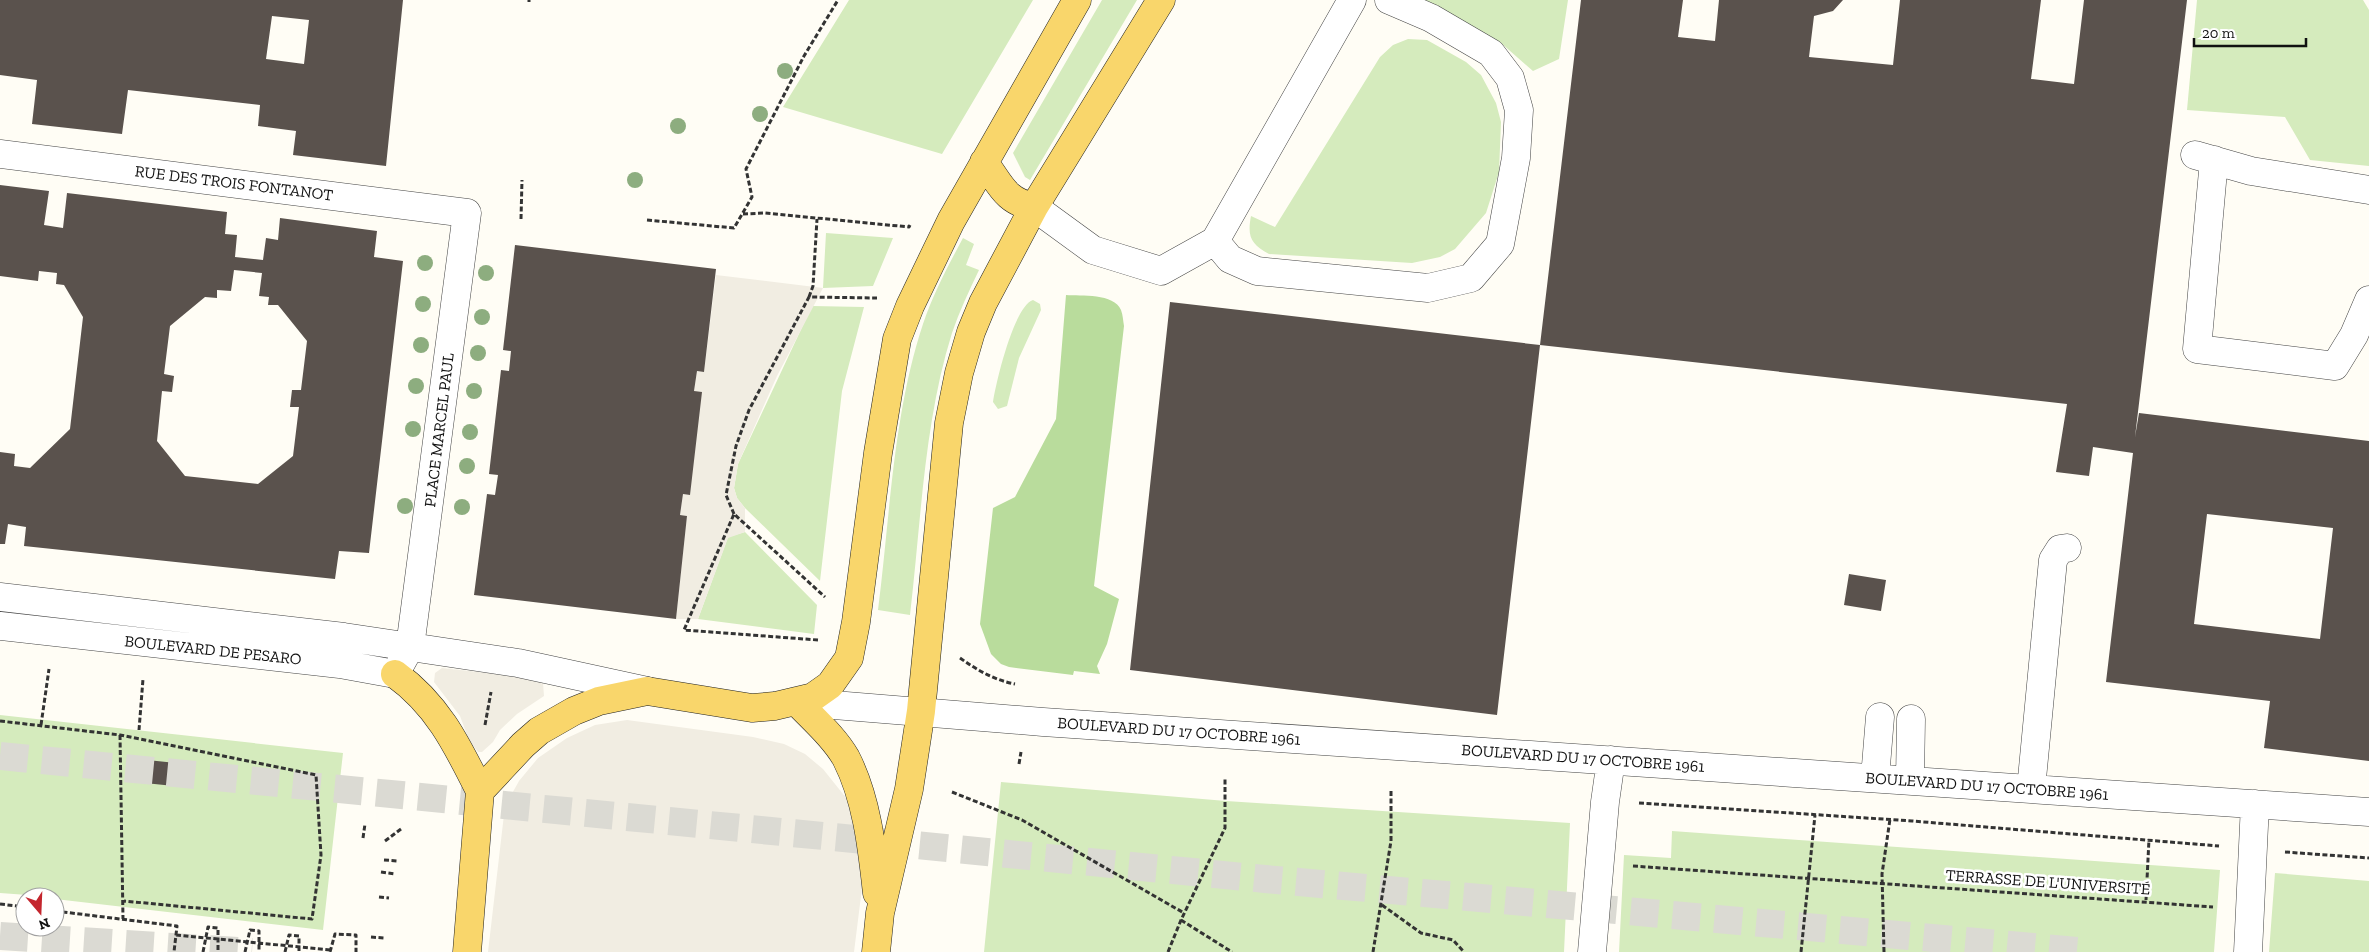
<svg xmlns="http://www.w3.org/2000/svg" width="2369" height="952" font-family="'Zilla Slab',serif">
	<rect width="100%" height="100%" fill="#fffdf5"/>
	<!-- green -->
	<path fill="#d5ebbd" d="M849 0H1033L942 154 783 107Z
		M1102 0H1137L1030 180 1025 177 1013 153Z
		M1417 0H1568L1559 59 1533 71 1501 43Z
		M2197 0H2363L2369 10V166L2310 160 2285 117 2187 110Z
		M1408 39 1427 40 1466 62 1481 75 1496 103 1501 122 1499 172 1486 213 1455 249 1440 257 1412 263 1269 254C1251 244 1247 237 1251 216L1275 227 1380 57 1393 45Z
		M826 233 893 238 873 286 823 288Z
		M963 238 974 244 966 265 979 270C969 291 959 312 952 333 924 422 921 522 910 615L878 610C890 517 893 414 923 324 933 294 948 266 963 238Z
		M1033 300 1040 304 1041 310 1019 358 1007 406 998 409 993 402C996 382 1014 306 1033 300Z
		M812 306 864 307 842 391 820 581 745 508 737 498 734 488 738 464Z
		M745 532 817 605 814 634 698 619 728 537Z
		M0 715 343 753 323 930 55 899V897L0 893Z
		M1001 782 1226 801 1570 823 1564 952H984Z
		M1672 831 2220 870 2214 952H1619L1624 855 1671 858Z
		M2275 873 2369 881V952H2269Z"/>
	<!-- forest -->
	<path fill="#b9dc9c" d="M1066 295C1081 296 1114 293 1121 310 1123 315 1123 321 1124 326L1094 586 1119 599 1107 644 1097 666 1100 674 1074 671 1073 675 1009 667 1001 664 991 654 980 624 993 508 1015 497 1056 419Z"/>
	<!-- plaza -->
	<path fill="#f1ede2" d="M716 275 823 288 777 376 738 464 734 488 737 498 745 508V532L728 538 698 619H676L687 516 680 515 683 494 690 495 694 391 697 371 704 372Z
		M442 668 532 678 543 683 544 696 517 714 500 730 493 742 482 752H478L469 740 460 716 434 682 435 673Z
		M627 720 753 737 784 744 805 754 823 769 851 804 866 856 854 952H488L505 806 519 781 538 758 567 738 595 725Z"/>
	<!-- building -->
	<path fill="#5a524d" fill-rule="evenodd" d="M0 0H403L386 166 293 155 296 131 258 126 260 105 128 90 122 134 32 124 37 80 0 75ZM272 16 309 20 304 64 266 59Z
		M1581 0H1683L1678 37 1715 41 1719 0H1843L1833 11 1814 16 1809 57 1893 65 1900 0H2041L2031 79 2074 84 2084 0H2187L2135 437 2139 413 2369 441V761L2264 748 2270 701 2106 682 2133 453 2093 447 2089 476 2056 472 2067 404 1540 345ZM2207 514 2333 528 2320 639 2194 624Z
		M0 185 49 191 44 225 63 228 67 193 227 212 225 234 237 235 235 257 263 260 266 238 278 240 280 218 377 231 374 257 403 261 369 553 339 551 335 579 24 546 26 527 8 524 5 544H0V452L15 454 14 466 30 468 70 429 83 317 64 285 56 284 57 273 39 271 38 281 0 276ZM234 270 262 273 259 296 269 297 268 305H278L307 341 301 390H292L290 407H299L293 456 258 484 185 476 157 441 162 391 172 392 174 376 164 374 170 326 205 297 217 298V290L231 291Z
		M515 245 716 269 704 372 697 371 694 391 702 392 690 495 683 494 680 515 687 516 676 619 474 595 487 494 495 495 498 475 489 474 501 370 509 371 511 351 503 350Z
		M1170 302 1540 345 1497 715 1130 670Z
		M1849 574 1886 580 1881 611 1844 605Z
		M128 758 176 763 174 786 125 781Z"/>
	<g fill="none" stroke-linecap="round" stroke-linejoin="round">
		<!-- highway-tunnel -->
		<path stroke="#dbdad3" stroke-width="28" stroke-dasharray="28 14" stroke-linecap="butt" d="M0 756 1265 879 2090 952
			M0 936 252 952"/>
		<!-- minor casing -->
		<g stroke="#444" stroke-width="29">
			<path id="minor" d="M0 154 467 213 410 647 395 674 340 664 0 626
				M2195 155 2251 171 2369 190
				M2214 160 2197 349 2335 366 2354 335 2369 300
				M1034 207 1093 250 1161 271 1215 241 1352 0
				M1215 241 1230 259 1257 271 1428 288 1471 278 1500 244 1516 158 1519 110 1510 78 1491 53 1431 18 1389 0
				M0 597 344 637 518 663 647 691
				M797 702 1043 722 2369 812
				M1875 778 1880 717
				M1910 780 1911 719
				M2031 789 2053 560 2060 549 2067 548
				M1592 952 1605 802 1611 760
				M2248 952 2255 804"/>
		</g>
		<!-- major casing -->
		<g stroke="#222" stroke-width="29">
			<path id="major" d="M984 162C1001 185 1005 201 1034 207
				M395 674C438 705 457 745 480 791
				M797 702C813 719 834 737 846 758 867 799 872 848 877 893
				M467 952 480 791 523 745 539 731 574 711 599 701 647 691 752 708 775 706 813 697 830 685 849 658 856 622 878 453 897 339 910 306 951 221 1077 0
				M876 952 880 913 909 789 921 711 949 423 959 373 971 332 983 303 1034 207 1161 0"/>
		</g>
		<!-- path -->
		<path stroke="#333" stroke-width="3" stroke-dasharray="5 2.5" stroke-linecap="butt" d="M529 2V0
			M743 214 765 213 909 227 910 225
			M521 219 522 180
			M647 220 734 228 752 197 746 169 804 56 838 0
			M809 297 813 286 817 219
			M734 514 726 495 736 446 749 410 809 297 877 298
			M818 640 684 630 734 514 825 597
			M960 658C977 670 994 680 1015 684
			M0 721 120 735 316 775 321 855 312 919 124 901
			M41 725 49 669
			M485 725 491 692
			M139 730 143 679
			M120 735 123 919
			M1019 764 1021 752
			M952 792 1022 820 1184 913
			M1639 803 1912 821 2219 846
			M363 838 365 824
			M385 841 401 829
			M2285 852 2369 858
			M384 860 398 861
			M1633 866 2213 907
			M381 872 395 874
			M379 897 389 898
			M2146 900 2149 839
			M0 904 25 907
			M1382 905 1421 933 1453 940 1464 952
			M55 911 177 926 174 952
			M1181 920 1232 952
			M176 935 331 950
			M371 937 384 938
			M203 952 208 927 218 928V952
			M245 952 250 930 259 931V952
			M285 952 289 935 299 936V952
			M330 952 335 934 356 935V952
			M1168 952 1181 920 1225 828V778
			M1373 952 1391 841V789
			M1801 952 1815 815
			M1884 952 1882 874 1890 819"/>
		<!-- minor -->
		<use href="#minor" stroke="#fff" stroke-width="28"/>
		<!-- major -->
		<use href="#major" stroke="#f9d66b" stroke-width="28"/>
	</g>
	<!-- trees -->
	<g fill="#8dad7f">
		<circle cx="785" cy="71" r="8"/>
		<circle cx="760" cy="114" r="8"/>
		<circle cx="678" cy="126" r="8"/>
		<circle cx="635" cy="180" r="8"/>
		<circle cx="425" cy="263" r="8"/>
		<circle cx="486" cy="273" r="8"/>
		<circle cx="423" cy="304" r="8"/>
		<circle cx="482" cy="317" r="8"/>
		<circle cx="421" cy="345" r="8"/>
		<circle cx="478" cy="353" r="8"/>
		<circle cx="416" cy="386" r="8"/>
		<circle cx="474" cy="391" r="8"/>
		<circle cx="413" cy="429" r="8"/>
		<circle cx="470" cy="432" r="8"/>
		<circle cx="467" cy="466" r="8"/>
		<circle cx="405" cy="506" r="8"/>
		<circle cx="462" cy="507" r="8"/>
	</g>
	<g text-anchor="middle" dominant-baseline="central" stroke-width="5" stroke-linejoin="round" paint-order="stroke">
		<!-- street labels -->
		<g font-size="16" fill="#111" stroke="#fff">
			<text transform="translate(234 183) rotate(7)">RUE DES TROIS FONTANOT</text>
			<text transform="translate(439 430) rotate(-83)">PLACE MARCEL PAUL</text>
			<text transform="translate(213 650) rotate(6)">BOULEVARD DE PESARO</text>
			<text transform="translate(1179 731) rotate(4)">BOULEVARD DU 17 OCTOBRE 1961</text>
			<text transform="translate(1583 758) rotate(4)">BOULEVARD DU 17 OCTOBRE 1961</text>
			<text transform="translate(1987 786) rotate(4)">BOULEVARD DU 17 OCTOBRE 1961</text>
			<text transform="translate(2048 882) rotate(4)">TERRASSE DE L'UNIVERSITÉ</text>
		</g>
	</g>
	<!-- north arrow -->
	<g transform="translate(40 912) rotate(161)"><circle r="24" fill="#ffffff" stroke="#a0a0a0"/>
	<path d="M0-4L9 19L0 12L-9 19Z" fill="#c4262e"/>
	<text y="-8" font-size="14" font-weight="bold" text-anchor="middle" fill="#111111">N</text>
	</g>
	<!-- scale -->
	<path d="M2194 38v8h112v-8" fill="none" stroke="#111111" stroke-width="2.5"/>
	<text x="2202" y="38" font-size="15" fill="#111111" stroke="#ffffff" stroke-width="4" paint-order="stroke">20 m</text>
</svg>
